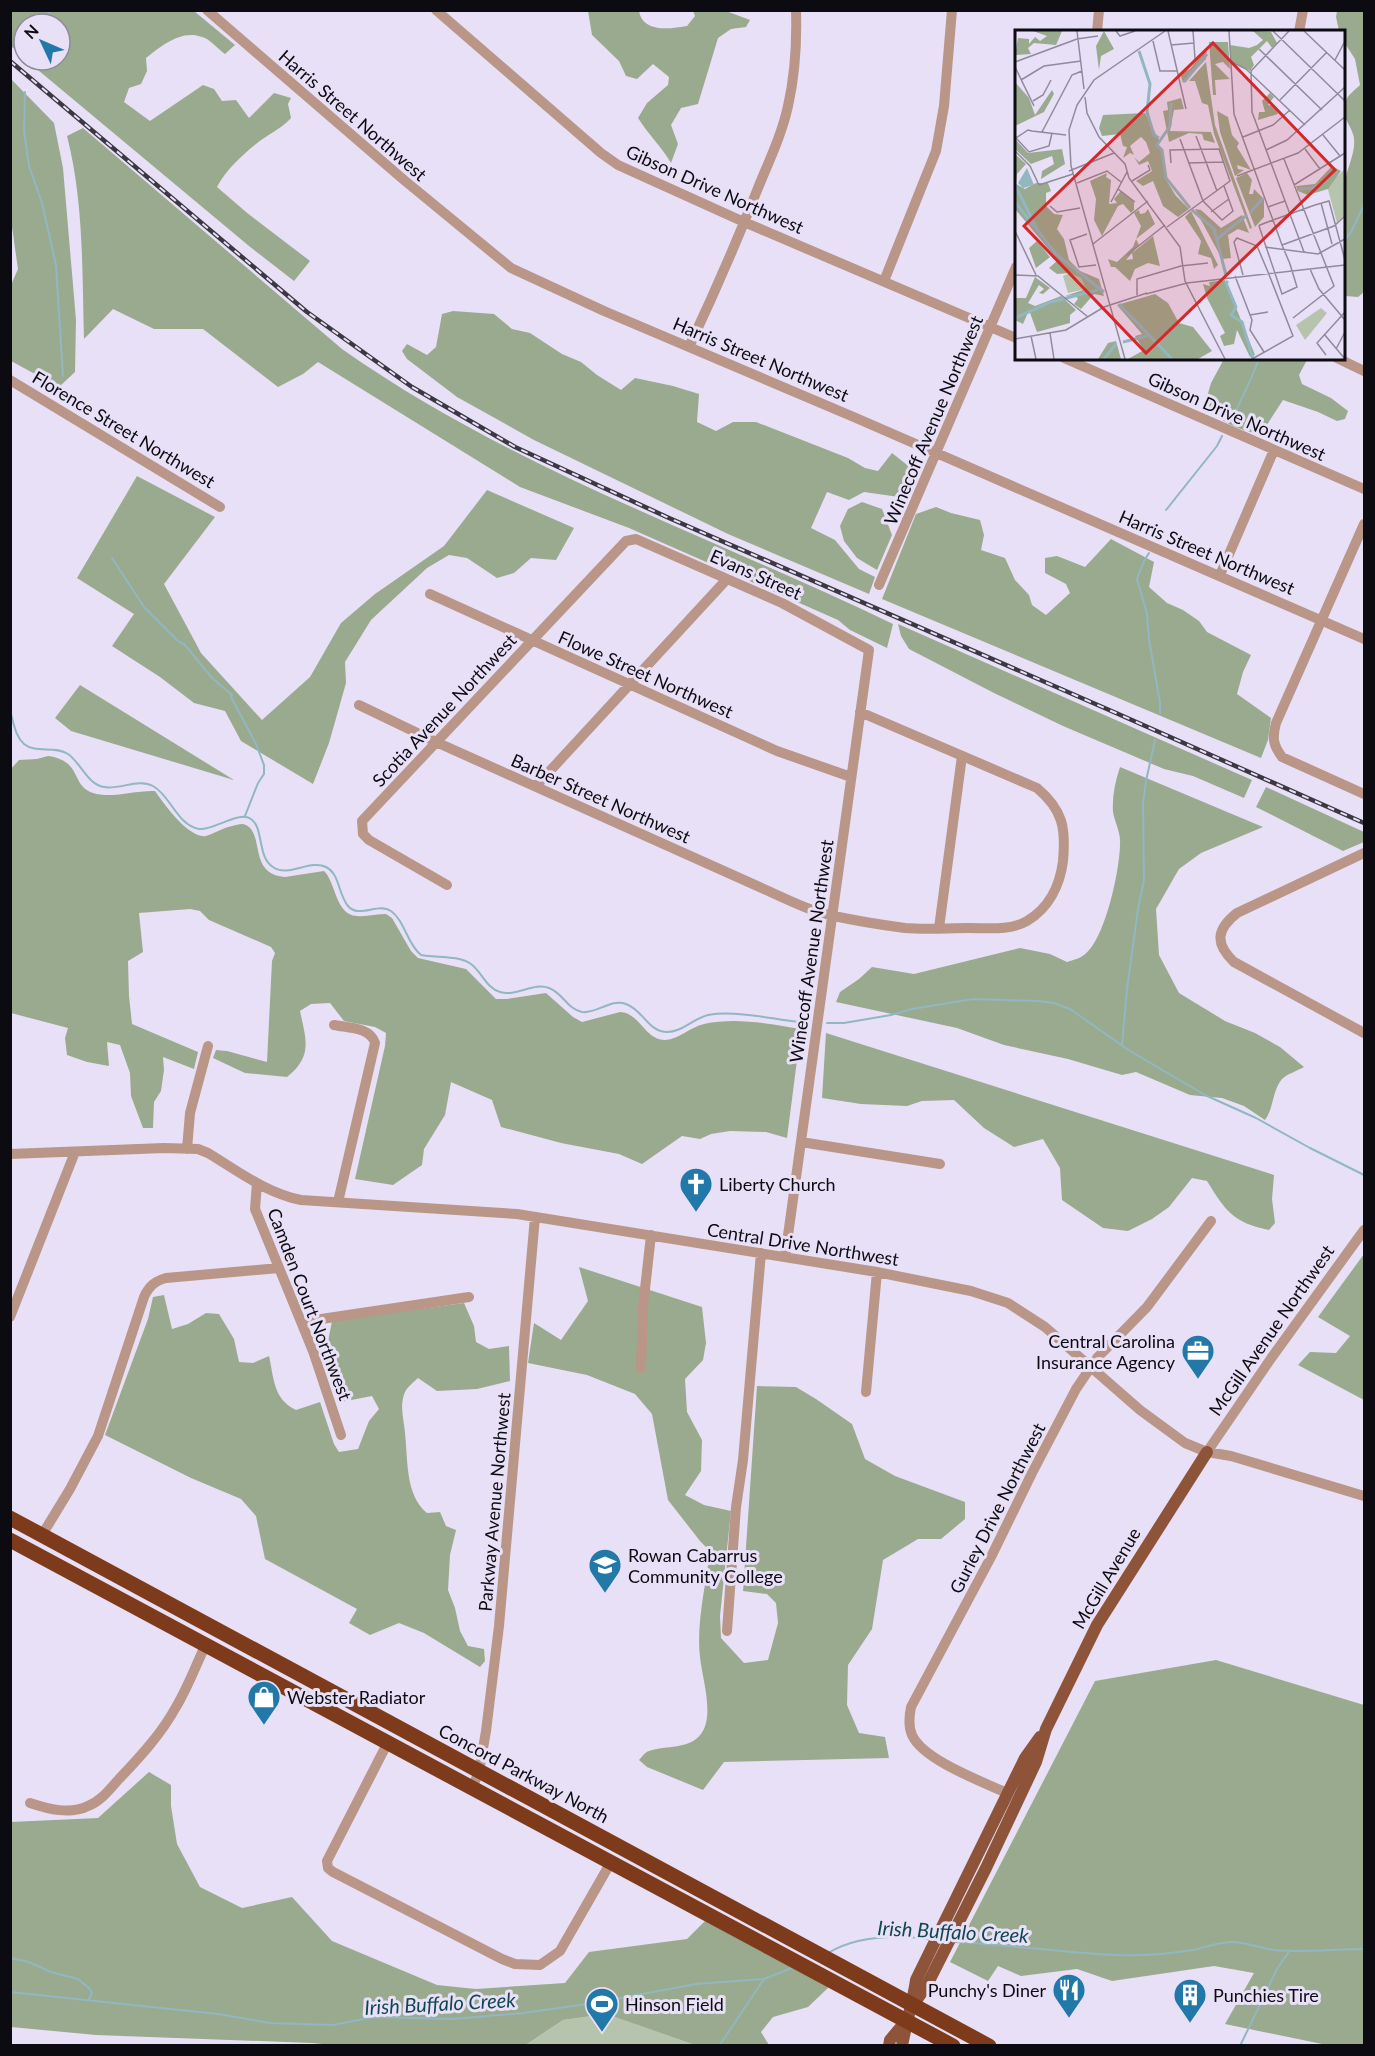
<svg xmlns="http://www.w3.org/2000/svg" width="1375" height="2056" font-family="Lato,sans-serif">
	<rect width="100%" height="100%" fill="#e8e0f7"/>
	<!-- green -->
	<path fill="#b7c4ad" d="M606 2014 695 2045 524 2046 563 2020Z"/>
	<!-- forest -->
	<path fill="#9aaa8f" d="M11 10 194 11 235 45 225 54C218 49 210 39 202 37 182 29 161 46 146 58L147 71 141 84 129 88 124 102 150 121 203 85 214 89 222 101 236 100 249 118 274 93 291 98 288 104 291 118C280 130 268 134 256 144 241 156 226 170 217 187L246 212 310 261 294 281 249 246 26 60H60V24H24V58L11 46Z
		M588 11H639C643 33 670 29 687 26L695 16 693 11H726L750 20 746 27 731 29 718 38 698 104 681 108 671 125 678 144 671 163C661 146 648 134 638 118L647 103 668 85 669 77 653 64 637 79 626 76 619 61 592 35Z
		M1337 11H1364V292L1358 297 1345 296 1344 287C1343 254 1340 220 1344 188 1345 171 1356 154 1354 138 1352 125 1340 117 1345 103 1347 95 1355 90 1360 85L1355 59 1344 42V32L1339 31 1336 17Z
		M11 79 54 123 63 168 76 320 75 372 59 387 11 361V285L18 269 10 213Z
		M83 128 342 349C511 468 708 535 893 624L887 648 850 630 838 620 629 528 520 487 318 362 303 374 278 387 203 329H154L113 309 84 339C82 272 84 202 67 136Z
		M453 311 494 314 512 329 530 333 562 354 581 362 597 375 621 390 635 378 673 386 699 394 697 422 716 431 733 422H756L848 458 865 468 878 471 892 453 916 472 906 498 864 492 849 500 827 492 811 528 835 540 859 569 875 577 869 594 728 534 534 440 457 397 407 359 402 351 407 344 427 355 436 347 442 314Z
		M1308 358 1299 375 1302 384 1331 398 1348 411 1345 419 1337 421 1318 412 1283 400 1261 434C1238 431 1222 421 1204 407L1211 383 1224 359Z
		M137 476 215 517 164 584 201 653 262 720 310 677 341 623 375 594 444 546 487 490 574 528 556 560 531 558 514 573 497 578 467 558 449 555 427 568 371 620 345 662 346 683 329 743 313 784 241 741 225 711 194 703 160 677 112 646 134 614 77 578Z
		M862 502 882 509 892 535 877 570 857 558 844 541 840 526 848 509Z
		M936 507 951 513 980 520 984 535 981 550 1005 558 1015 580 1029 595 1032 605 1046 615 1070 593 1066 584 1045 573V558L1057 556 1085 567 1111 539 1154 562 1149 587 1167 603 1183 610 1199 621 1207 632 1251 655 1243 672 1237 694 1271 718 1268 740 1261 758 882 599 916 514Z
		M898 624 1252 780 1244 798 1193 776 1164 769 1063 726 994 693 909 649 901 636Z
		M80 685 234 780 71 731 55 718Z
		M48 756C83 761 70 785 93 793 112 799 135 790 155 791 164 804 189 839 206 836 213 834 221 829 228 827 234 826 241 822 246 825 265 835 248 874 285 877L324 871C336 882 335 915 357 916 366 917 377 914 386 914L392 918 411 951 418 958 466 969 496 999H507L546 993 573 1017 582 1022 620 1012C640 1013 645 1040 665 1040 680 1039 690 1027 704 1024 737 1017 768 1024 801 1029L787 1138 766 1132 730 1131 711 1134 700 1139 682 1136 642 1164 619 1154 561 1143 501 1127 492 1100 451 1082 445 1115 424 1149 422 1165 393 1185 355 1179 385 1046 386 1033 375 1027 344 1021 330 1003 311 1004 300 1011C306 1040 313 1056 287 1077L245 1073 213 1058 216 1050 227 1051 267 1062 272 961 275 953 271 947 209 920 200 911 190 909 139 913 143 952 128 961 129 996 132 1024 198 1052 194 1069 163 1057 164 1070 161 1091 154 1102 153 1128H143L131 1096 130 1073 120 1045 107 1042 109 1066 87 1062 67 1055 65 1038 68 1028 11 1013 10 770 19 760 37 759Z
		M1120 767 1263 827 1201 853 1179 869 1156 909 1159 955 1179 993 1225 1021 1255 1033 1280 1047 1304 1067C1297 1071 1287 1074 1282 1079 1272 1091 1274 1108 1265 1120L1244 1106 1222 1098 1190 1095 1136 1072 1122 1075 1068 1059 1004 1045 957 1028 836 1002 840 992 859 979 872 967 914 974 1020 948 1050 954 1067 962C1072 960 1079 959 1084 955 1105 941 1120 869 1120 844 1121 833 1115 823 1113 812 1112 797 1115 782 1120 767Z
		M1266 787 1364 832V842L1343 851 1256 807Z
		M826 1033 1274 1175 1272 1199 1275 1223 1269 1230C1233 1223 1225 1210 1207 1181L1192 1178 1169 1207 1152 1219 1128 1231 1103 1228 1062 1200 1060 1168 1043 1139 1014 1147 984 1128 954 1100 922 1101 907 1106 861 1104 822 1098Z
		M1364 1254V1400L1298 1365 1310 1352 1336 1353 1350 1336 1318 1317Z
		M579 1267 702 1307 706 1343 703 1360 685 1379 687 1412 702 1440 701 1471 685 1495 704 1505 731 1511 720 1616 721 1638 744 1663 768 1660 778 1623 776 1603 767 1594 743 1591 757 1386 796 1387 816 1399 852 1424 865 1459 895 1476 965 1502V1519L941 1539H918L883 1560 872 1629 848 1665 847 1705 859 1733 885 1737 889 1758 724 1762 703 1790 647 1767 639 1760C642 1757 645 1752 649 1751 666 1745 689 1750 701 1734 715 1716 702 1678 700 1657 696 1623 706 1585 710 1551L700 1541 668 1500 652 1414 635 1394 587 1375 528 1363 534 1323 561 1340 588 1301Z
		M164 1295 172 1329 188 1324 206 1313 219 1314 234 1339 239 1362 253 1363 269 1356C274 1378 273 1399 296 1410L320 1402 334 1444 339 1452 358 1449 369 1421 379 1409 372 1396 341 1402 325 1357 332 1321 464 1303 474 1326 476 1342 489 1349 509 1346 510 1381 477 1389 437 1391 418 1378C414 1382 407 1387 405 1392 399 1406 404 1419 405 1433 408 1459 405 1495 427 1513L440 1512 446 1526 456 1530 450 1555 448 1590 455 1608 460 1631 468 1646 484 1649 485 1661 480 1667 424 1633 399 1623 370 1635 349 1623 357 1609 265 1559 256 1516 241 1499 191 1478 105 1435 148 1319 153 1297Z
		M1216 1660 1364 1705V2045H1327L1225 2024 1254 1973 1214 1966 1112 1981 1077 1969 1021 1976 998 1966 988 1981 950 1962 1095 1681Z
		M149 1772 171 1785V1806L177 1844 200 1887 242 1908 292 1897 332 1941 437 1985 476 1989 565 1983 589 1952 687 1939 705 1921 829 1987 808 2007 773 2017 761 2032 769 2045H695L606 2014 563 2020 524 2046H343L312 2043 96 2035 11 2027 10 1822 98 1818Z"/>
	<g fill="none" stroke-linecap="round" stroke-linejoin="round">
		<!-- stream -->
		<path stroke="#91b7c0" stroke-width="2" d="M44 24 51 10
			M25 92 24 131 29 166 42 203 56 265 63 376
			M1344 241 1351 232 1364 205
			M1235 414C1242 395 1253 378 1259 358
			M1166 510 1217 446 1222 436
			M1149 553 1144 561 1137 579 1147 614 1149 639 1160 703V713
			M112 558 144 607 179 642 184 644 212 678 232 695 231 697 256 744 264 765V774L258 783 245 816
			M10 711C14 723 15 736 24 744 36 754 54 745 68 754 81 763 87 784 104 787 119 790 139 778 153 786 171 796 177 825 199 829 213 831 239 810 251 819 264 828 257 857 273 867 288 878 310 859 326 867 340 874 338 894 348 906 359 919 378 902 391 911 405 921 407 944 421 955 436 958 458 955 471 964 482 972 486 988 500 992 516 997 534 982 549 988 563 993 567 1009 582 1012 597 1014 611 998 626 1004 643 1010 648 1031 666 1032 681 1033 694 1018 708 1015 735 1010 772 1019 799 1022
			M827 1023H844L891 1015 912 1009 973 999 1038 1001 1054 1003 1070 1009 1130 1051 1205 1095 1256 1118 1310 1148 1364 1175
			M1122 1045 1127 989 1138 909 1144 880 1143 804 1146 781 1155 740
			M953 1942C1008 1944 1062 1953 1116 1955 1142 1956 1168 1954 1193 1950 1205 1947 1217 1943 1229 1942 1244 1941 1259 1948 1274 1950 1303 1953 1335 1949 1364 1949
			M828 1953C857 1935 896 1935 930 1939
			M10 1958 29 1962 51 1972 78 1979 90 1989 92 1993 89 1999
			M10 1992 218 2014 270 2023 333 2025 373 2017 453 2019 523 2013 594 2003 696 1984 764 1979 792 1968
			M719 2046 764 1979
			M1240 2046 1277 1969 1290 1950"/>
		<!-- minor -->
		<path stroke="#b99688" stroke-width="10" d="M207 10 404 180 511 268 604 311 856 418 1364 639
			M436 10 601 153 618 165 744 222 1016 338
			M1097 32 1099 10
			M1299 32 1303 10
			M884 281 936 151 944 106 952 10
			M689 347C714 294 737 241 758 188 769 161 782 134 788 106 795 75 797 42 796 10
			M1064 358 1364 489
			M1337 358 1364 371
			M10 380 220 507
			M1364 524 1276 723C1272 738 1273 745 1282 757L1364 794
			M1220 575 1274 450
			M879 585 1016 267
			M430 594 777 751 851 777
			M359 705 436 742 766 890C788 900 810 911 834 916 857 921 882 925 905 928 926 930 948 928 969 928 988 928 1010 931 1027 921 1049 908 1060 885 1063 861 1066 828 1063 810 1037 788L860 712
			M536 786 727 579
			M1364 853 1237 913C1217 929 1214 943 1234 962L1364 1033
			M447 885 369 840 363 834 362 821 626 541 636 539 782 603 869 650 785 1257
			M939 928 962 756
			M334 1025C348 1028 370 1027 375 1043L338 1202
			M801 1142 940 1164
			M187 1149 190 1113 208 1046
			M10 1154 164 1148 198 1149 208 1153C238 1171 266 1193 301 1200L517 1214 877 1272 971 1291 1008 1303 1045 1327 1140 1410 1185 1443 1207 1452 1231 1456 1364 1496
			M257 1183 255 1209 313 1351 341 1435
			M10 1317 75 1152
			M301 1322 469 1297
			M641 1368 643 1307 651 1235
			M866 1392 877 1272
			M1207 1452 1272 1357 1364 1230
			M42 1535 70 1489 98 1436 144 1297C149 1286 155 1281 166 1278L279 1268
			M727 1631 736 1507 743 1460 761 1253
			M388 1742 327 1861 328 1868 333 1872 502 1959 515 1964 540 1965 560 1951 611 1862
			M472 1788 479 1772 486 1731 499 1626 535 1217
			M1007 1793C983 1782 923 1760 912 1735 908 1726 909 1717 911 1707L991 1557 1032 1473 1076 1389 1097 1358 1147 1307 1211 1221
			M30 1803C48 1809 70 1815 88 1806 101 1801 110 1789 119 1779 140 1757 162 1733 176 1707 188 1687 196 1665 206 1644"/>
		<!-- major -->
		<path stroke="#8e543a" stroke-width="12" d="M913 2005 927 1985 986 1868 1036 1762 1046 1729 1097 1625 1207 1452
			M889 2046 890 2040 906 2021
			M902 2046C906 2023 913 2002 916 1980L1025 1758 1040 1737"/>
		<!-- highway -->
		<path stroke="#7e3b1b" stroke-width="15" d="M10 1518 989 2046
			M10 1540 953 2046"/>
		<!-- rail casing -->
		<g stroke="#3b3842" stroke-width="4.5">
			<path id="rail" d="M10 61 307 312 412 387 515 447 669 518 1116 713 1364 823"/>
		</g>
		<!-- rail -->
		<use href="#rail" stroke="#e8e0f7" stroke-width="2" stroke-dasharray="7" stroke-linecap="butt"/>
	</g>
	<!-- icons -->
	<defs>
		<g id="church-pin" transform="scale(1.725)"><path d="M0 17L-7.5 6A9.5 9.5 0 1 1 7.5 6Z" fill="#2278a8" stroke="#e8e0f7"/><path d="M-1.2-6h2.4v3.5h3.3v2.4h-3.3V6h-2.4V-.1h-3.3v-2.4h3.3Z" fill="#fff"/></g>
		<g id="office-pin" transform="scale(1.725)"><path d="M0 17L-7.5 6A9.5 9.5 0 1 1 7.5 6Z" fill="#2278a8" stroke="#e8e0f7"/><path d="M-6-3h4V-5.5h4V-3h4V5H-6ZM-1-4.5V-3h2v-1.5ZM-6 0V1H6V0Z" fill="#fff"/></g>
		<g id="university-pin" transform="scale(1.725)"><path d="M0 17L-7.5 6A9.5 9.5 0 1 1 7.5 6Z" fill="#2278a8" stroke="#e8e0f7"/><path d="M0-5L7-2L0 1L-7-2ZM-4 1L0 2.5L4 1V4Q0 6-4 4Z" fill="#fff"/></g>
		<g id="shop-pin" transform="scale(1.725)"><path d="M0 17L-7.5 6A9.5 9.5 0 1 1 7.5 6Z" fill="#2278a8" stroke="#e8e0f7"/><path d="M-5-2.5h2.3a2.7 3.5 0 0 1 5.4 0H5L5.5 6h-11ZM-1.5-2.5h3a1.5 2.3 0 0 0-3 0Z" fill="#fff"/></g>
		<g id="restaurant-pin" transform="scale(1.725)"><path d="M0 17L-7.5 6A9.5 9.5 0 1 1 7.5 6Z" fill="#2278a8" stroke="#e8e0f7"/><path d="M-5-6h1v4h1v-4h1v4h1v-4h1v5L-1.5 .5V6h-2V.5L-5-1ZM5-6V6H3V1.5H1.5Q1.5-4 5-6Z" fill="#fff"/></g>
		<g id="building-pin" transform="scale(1.725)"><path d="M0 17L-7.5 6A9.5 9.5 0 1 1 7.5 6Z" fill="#2278a8" stroke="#e8e0f7"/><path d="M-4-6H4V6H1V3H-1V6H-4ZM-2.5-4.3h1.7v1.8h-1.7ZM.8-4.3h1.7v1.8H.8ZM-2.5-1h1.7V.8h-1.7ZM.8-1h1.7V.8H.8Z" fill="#fff"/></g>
		<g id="stadium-pin" transform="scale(1.725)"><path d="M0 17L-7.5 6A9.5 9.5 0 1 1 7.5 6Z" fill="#2278a8" stroke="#e8e0f7"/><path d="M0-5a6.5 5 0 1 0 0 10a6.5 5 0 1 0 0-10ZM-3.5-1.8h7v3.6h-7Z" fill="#fff"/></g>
	</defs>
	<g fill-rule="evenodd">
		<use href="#church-pin" x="696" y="1184"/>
		<use href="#office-pin" x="1198" y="1351"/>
		<use href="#university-pin" x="605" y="1565"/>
		<use href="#shop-pin" x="264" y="1697"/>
		<use href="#restaurant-pin" x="1069" y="1990"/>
		<use href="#building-pin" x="1190" y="1995"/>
		<use href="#stadium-pin" x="602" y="2004"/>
	</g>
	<g text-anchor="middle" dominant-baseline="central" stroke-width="6" stroke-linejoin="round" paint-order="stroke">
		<!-- street labels -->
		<g font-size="18" fill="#0d0b12" stroke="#e8e0f7">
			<text transform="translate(353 115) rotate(41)">Harris Street Northwest</text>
			<text transform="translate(715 189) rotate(24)">Gibson Drive Northwest</text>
			<text transform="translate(761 359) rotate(23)">Harris Street Northwest</text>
			<text transform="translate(1237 416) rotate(24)">Gibson Drive Northwest</text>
			<text transform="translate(933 420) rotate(-67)">Winecoff Avenue Northwest</text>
			<text transform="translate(124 429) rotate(31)">Florence Street Northwest</text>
			<text transform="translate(1207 552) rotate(23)">Harris Street Northwest</text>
			<text transform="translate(756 574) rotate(24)">Evans Street</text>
			<text transform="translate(646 674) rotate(24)">Flowe Street Northwest</text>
			<text transform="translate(444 710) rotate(-47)">Scotia Avenue Northwest</text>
			<text transform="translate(601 798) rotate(24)">Barber Street Northwest</text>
			<text transform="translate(811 951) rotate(-82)">Winecoff Avenue Northwest</text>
			<text transform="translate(803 1244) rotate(9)">Central Drive Northwest</text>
			<text transform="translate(310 1304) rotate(69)">Camden Court Northwest</text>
			<text transform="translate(1271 1330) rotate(-55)">McGill Avenue Northwest</text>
			<text transform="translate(494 1502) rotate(-85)">Parkway Avenue Northwest</text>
			<text transform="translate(997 1508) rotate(-63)">Gurley Drive Northwest</text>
			<text transform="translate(1106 1578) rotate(-59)">McGill Avenue</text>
			<text transform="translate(524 1773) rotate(28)">Concord Parkway North</text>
		</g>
		<!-- poi labels -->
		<g font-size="18" fill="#0d0b12" stroke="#e8e0f7" text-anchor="start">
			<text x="719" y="1184">Liberty Church</text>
			<text x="1175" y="1341" text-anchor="end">Central Carolina<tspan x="1175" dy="21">Insurance Agency</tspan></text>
			<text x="628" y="1555">Rowan Cabarrus<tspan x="628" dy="21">Community College</tspan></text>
			<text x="287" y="1697">Webster Radiator</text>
			<text x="1046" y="1990" text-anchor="end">Punchy's Diner</text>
			<text x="1213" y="1995">Punchies Tire</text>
			<text x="625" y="2004">Hinson Field</text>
		</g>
		<!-- water labels -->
		<g font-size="20" font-style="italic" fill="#0f4652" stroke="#e8e0f7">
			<text transform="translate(953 1931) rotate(3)">Irish Buffalo Creek</text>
			<text transform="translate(440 2003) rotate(-3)">Irish Buffalo Creek</text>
		</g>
	</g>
	<!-- overview -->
	<g transform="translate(1015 30)">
		<rect width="330" height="330" fill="#e8e0f7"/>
		<path d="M330 139V184L322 193 312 156ZM55 243 66 248 71 259 53 263 48 246ZM306 278 312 283 290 310 281 295Z" fill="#b7c4ad"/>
		<path d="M18 1H47L41 15 19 13 13 18 16 24 0 25 3 8 14 9V14L20 7 25 11 32 6ZM89 1 99 19 86 26 84 40 81 16ZM238 1 256 2 262 13 257 18 252 11 236 27 239 35 235 41 216 31 215 15 234 18 242 15 248 10ZM194 12H213L215 39 208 32 200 34 215 49 200 50 201 65H198ZM192 18 191 29 168 53 165 43 175 39ZM191 32 200 95 237 198 235 199 199 104 193 75 187 73 180 51H174ZM0 52 14 68 20 85 37 60 39 64 29 82 0 96ZM255 63 259 67 253 75 260 76 263 84 243 90 244 82H250L247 71ZM166 68 169 79 159 80 155 101 196 102 200 113 189 110 187 104 174 103 154 112 148 81 153 80 152 72ZM202 81 213 87 217 105 224 113 222 117 236 140 222 135 223 139 229 140 220 146 205 102ZM130 83 144 110 142 115 147 121 150 148 161 166 174 179 163 187 148 176 138 151 128 156 121 151 137 141 133 131 124 135 119 127 124 132 135 123 131 112 126 107 121 111 115 116 119 125 115 123 108 128 112 117 108 116 105 104 87 106 84 98 88 85ZM0 109 13 123 47 119 50 134 26 149 27 141 39 134 37 126 16 134 0 119ZM0 124 11 134 2 144 1 154 10 159 21 153H33L36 161 31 163V176L39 184 48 185 42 199 49 209 54 230 65 241 84 249 89 266 79 264 66 279 59 274 63 269 60 265 50 266 71 259 66 248 55 243 42 244 34 238 43 230 0 179ZM317 136 326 141 313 159 293 165 283 161 281 156 300 154ZM92 143 91 147 96 150 94 174 102 173 99 169 106 161 119 172V180L116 183 108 174 103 176 87 206 79 190 81 169 75 151ZM232 143 237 150 234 164H238L239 159 249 169V187L240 197 221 148ZM133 179 140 194 121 209 124 215 111 230 118 229 117 223 138 206 145 236 133 233 120 239 115 251 100 237H96L93 229 102 232 118 217 126 196 119 183 124 180 125 184 130 183ZM180 179 186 180 206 198 227 185 234 203 223 199 213 205 216 228 207 229ZM176 181 203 235 199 239 196 228 183 224 186 211 170 187ZM22 211 35 227 21 238 14 218ZM20 247 35 258 28 264 24 263 29 259 24 255 13 273 20 276 46 266 61 280 55 285V293L22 302 14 280 8 294 0 290V268H11ZM210 250 240 325 235 327 222 300 219 314 209 316 205 306 210 303 192 268 188 254 195 256 194 252ZM140 264 153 273 164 293 178 297 197 321 183 329H113L129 320 120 306 127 304 102 275ZM101 311 106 329H83L93 313Z" fill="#9aaa8f"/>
		<path d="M12 138 19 155 8 158 3 153Z" fill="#91b7c0"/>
		<path fill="none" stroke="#91b7c0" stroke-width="3" d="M124 21 135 54 132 82 139 105 144 108M169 52 192 24M156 73 155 96 142 115 147 120 151 148 175 178M0 155 22 199M284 159 297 158 309 152M0 172 41 224 89 262M177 180 199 199 211 245M235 183 248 168M202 209 232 185M213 251 211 253 221 277 216 285 227 292 238 329M104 274 157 329M0 288 36 272 83 260M108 312 132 306M89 329 101 314"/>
		<path fill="none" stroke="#908b9b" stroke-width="1.5" d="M62 1 69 59M101 1 105 6 120 1M153 1 171 79M178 1 180 29M214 1 219 84 253 177 258 190 267 215 275 234 282 257 267 264 244 196 245 195 258 190 300 175 314 171 330 230M258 1 330 71M274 1 236 41 237 82 289 222M289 1 330 40M138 11 145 41H162M156 15 179 13M244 19 307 80M320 30 330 11M215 31 231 39 290 95M0 32 62 9 83 6M0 37 19 76M6 50 29 36 66 31M70 67 72 83 84 107 110 134 114 148 165 217 170 251 210 329M265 70 312 22M18 71 28 65 36 50M27 102 57 45 67 41M37 103 34 116 14 122 1 108 13 100 17 101 51 105M308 105 325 126M181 106 202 161M228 107 258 95 275 80M165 109 188 171 207 190 218 181 209 156M290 119 305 139M251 120 272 110 330 57M0 121 15 136 24 155 58 144M269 129 319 256 278 288M173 133 209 132M54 141 99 123M222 146 283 123 330 87M117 151 135 140 133 135M62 153 92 141 106 152M279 155 330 123M103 159 120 172M96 172 112 142M306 173 317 214M35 176 42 182 65 178M253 177 270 171M196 182 214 169M152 197 215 151 204 119 155 120 156 133M0 201 21 245M72 204 55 210 64 237 81 235M78 214 133 171M267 215 319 196 330 186M250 217 303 224 330 209M112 225 150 195M295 239 304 259 330 290M0 245 23 246 73 287M228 245 219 212 222 208 242 216 253 242M220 246 237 290 235 300 249 322M172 253 330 235M131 264 172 253M122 265V249L166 236 193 233M235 285 253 282M35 303 39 329M309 304 330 329M16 306 21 329M0 309 51 300 89 277 132 263M321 319 330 302M311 325 302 313 330 282M110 329 56 136 54 100 62 75 79 50 150 1M237 329 278 306 253 242"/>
		<path fill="#d62828" fill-opacity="0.15" stroke="#d62828" stroke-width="3" d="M198 13 320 140 131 323 9 196Z"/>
		<rect width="330" height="330" fill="none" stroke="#0d0b12" stroke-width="3"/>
	</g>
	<!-- border -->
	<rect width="1375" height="2056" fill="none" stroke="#0d0b12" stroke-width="24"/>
	<!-- north arrow -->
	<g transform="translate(42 42) rotate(314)"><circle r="28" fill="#e8e0f7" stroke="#908b9b" stroke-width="1.5"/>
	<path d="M0-4.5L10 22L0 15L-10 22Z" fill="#2278a8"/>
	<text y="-9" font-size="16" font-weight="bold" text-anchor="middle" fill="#0d0b12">N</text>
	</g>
</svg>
